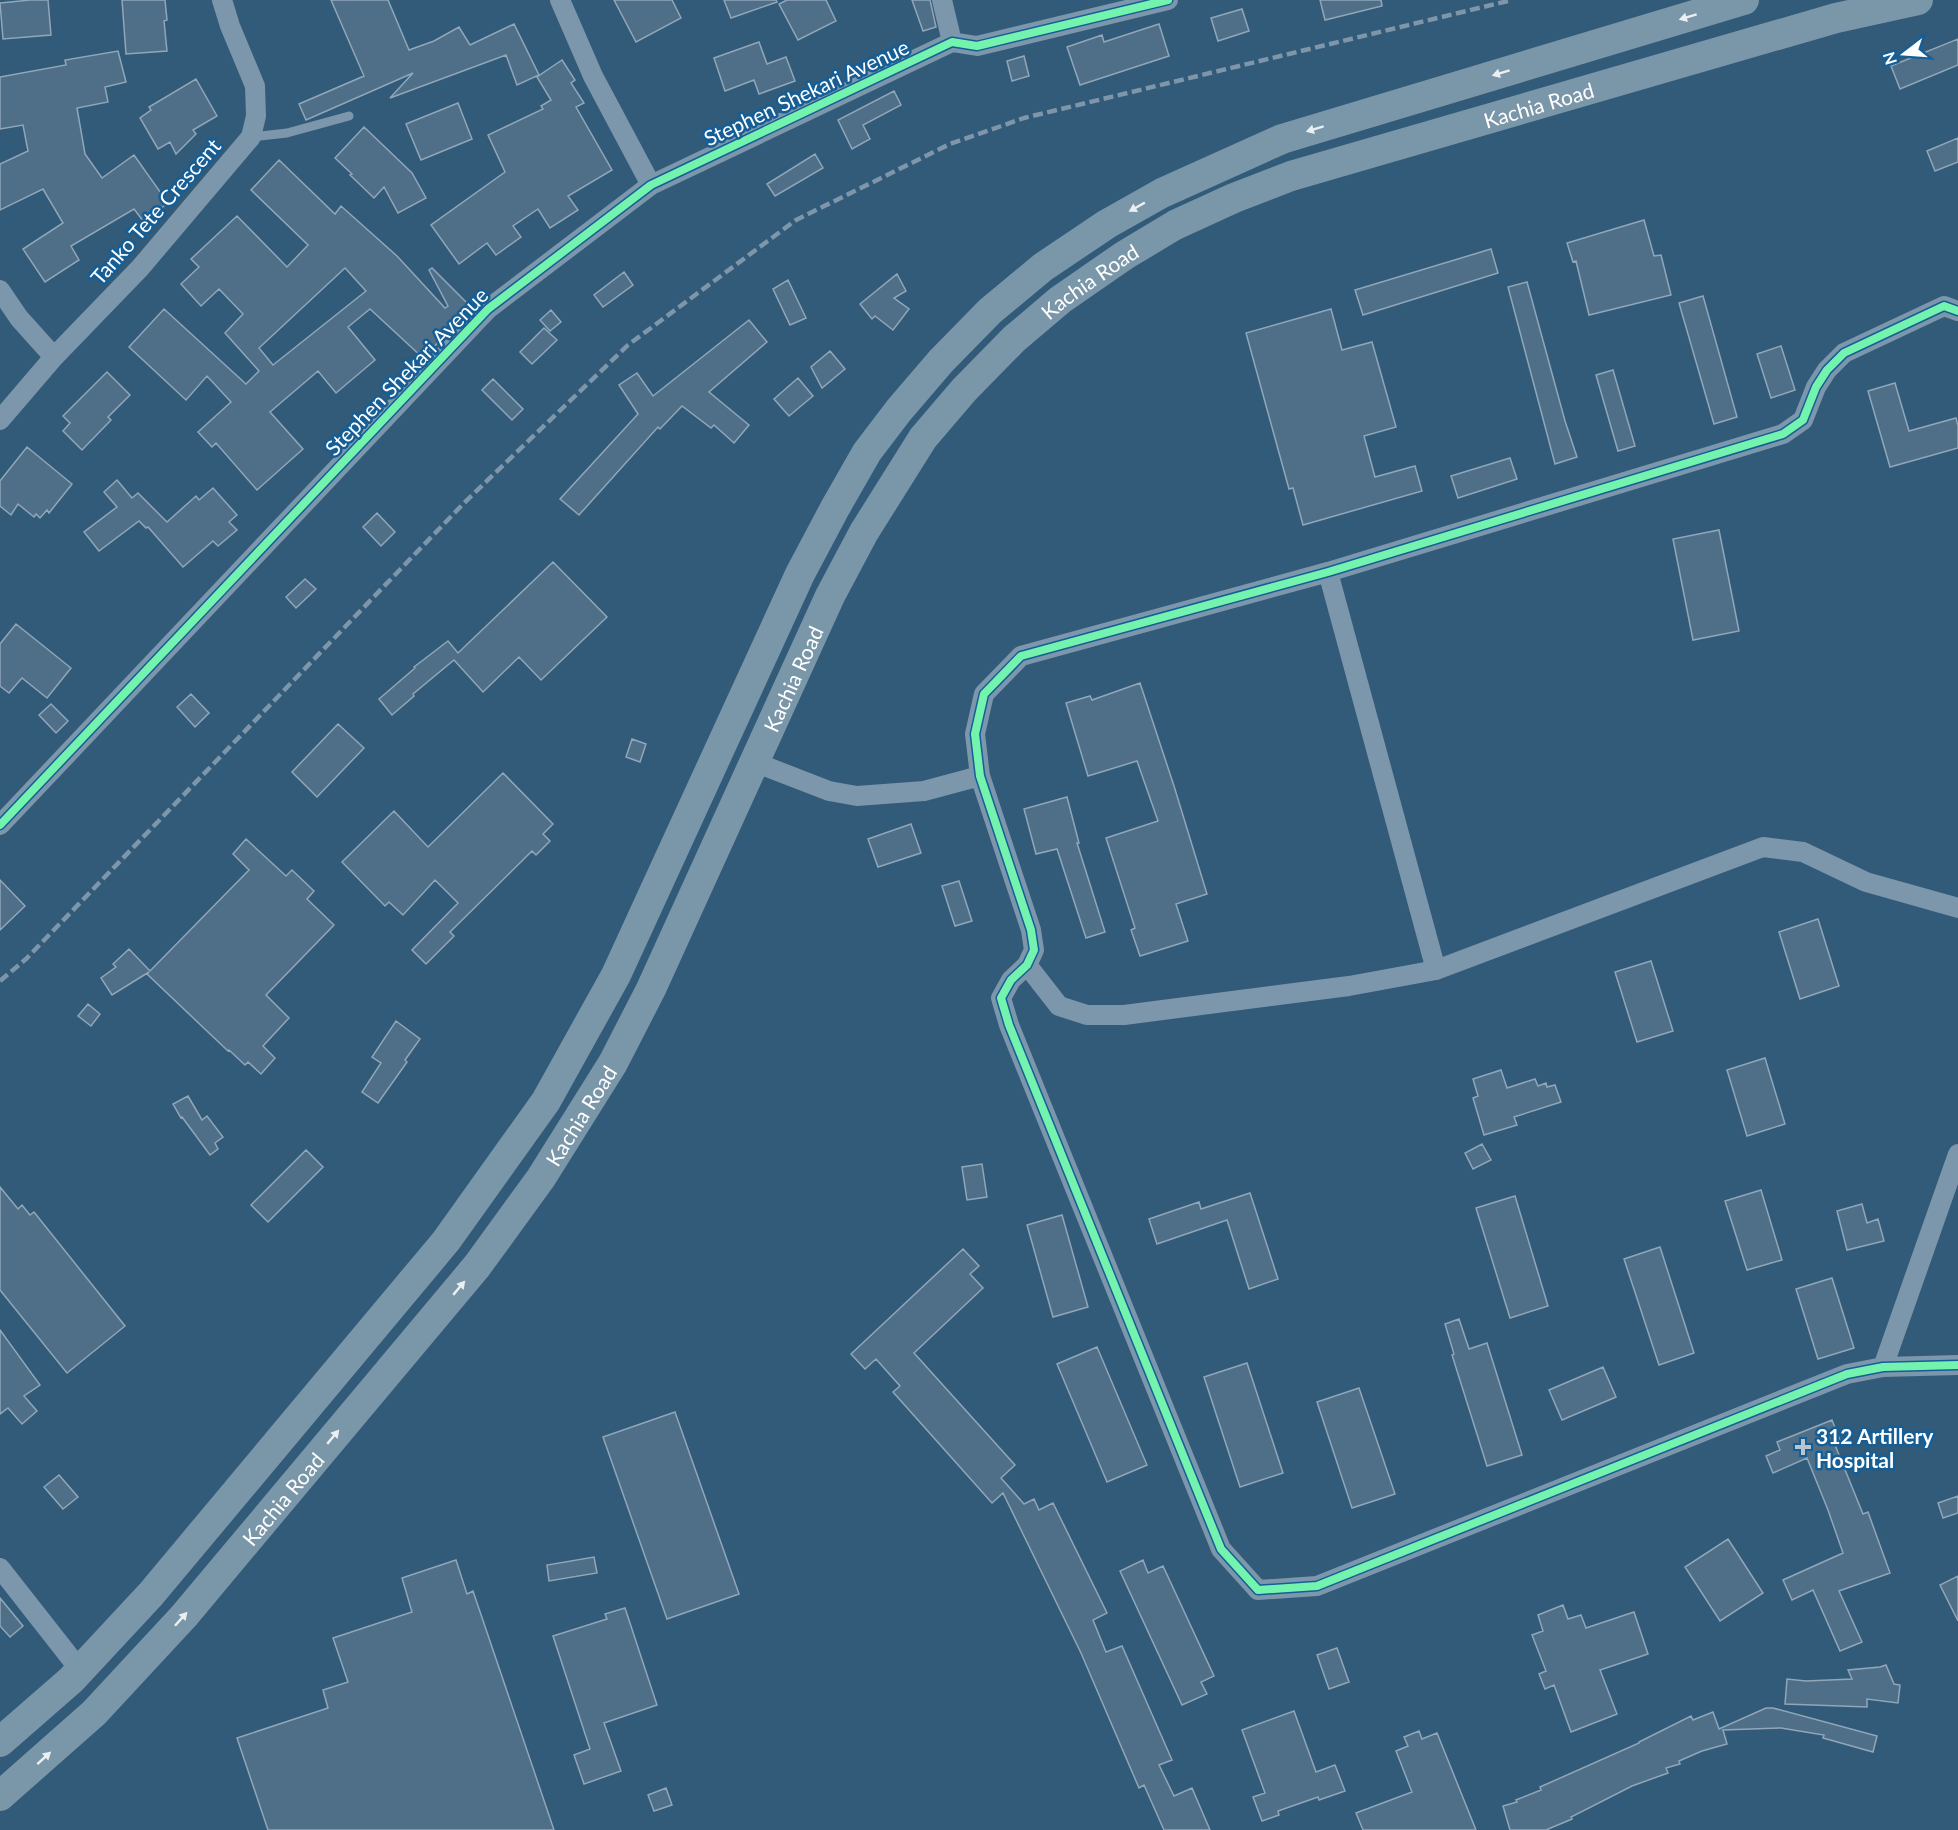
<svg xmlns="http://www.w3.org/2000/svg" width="1958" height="1830" font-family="Lato,sans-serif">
	<rect width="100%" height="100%" fill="#325a79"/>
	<!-- building -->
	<path fill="#4f6f88" stroke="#90a7b9" stroke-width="1.5" fill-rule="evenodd" d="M30 0H48L51 35 3 39 0 3Z
		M122 0H165L167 20 164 21 167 51 126 54Z
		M331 0H388L409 50 434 41 459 27 470 45 514 24 539 75 517 85 506 55 390 98 413 73 306 120 299 104 364 76Z
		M614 0H672L681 18 636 42Z
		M724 0H776L777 2 731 18Z
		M787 0H826L836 21 798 40 779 4Z
		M912 0H930L936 27 923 31Z
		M1320 0H1381L1382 6 1325 20Z
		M1242 9 1249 31 1218 41 1211 18Z
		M1159 24 1169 56 1080 85 1067 47 1102 35 1104 42Z
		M1958 39V65L1900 89 1891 66Z
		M759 42 767 64 786 57 795 81 759 94 754 80 725 91 714 58Z
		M118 51 126 82 105 87 108 102 77 108 85 154 102 178 134 155 168 203 143 221 134 209 71 246 79 260 45 282 23 249 63 223 43 189 0 210V164L28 151 23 125 0 129V77L66 65 65 60Z
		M1024 56 1029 76 1012 81 1007 61Z
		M562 60 575 80 571 83 584 103 576 107 612 170 568 196 578 210 550 228 538 209 513 226 521 237 496 255 487 243 459 264 431 225 505 172 488 135 543 109 541 106 551 100 537 77Z
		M196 79 217 116 193 130 196 134 176 154 170 142 158 149 140 118 151 110 149 107Z
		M894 91 901 105 863 125 870 139 852 149 838 120Z
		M458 103 472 139 421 160 406 124Z
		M364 127 412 173 426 198 398 213 384 187 374 198 350 175 352 174 335 158Z
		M1958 138V162L1935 171 1927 151Z
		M815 154 823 168 775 196 767 184Z
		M279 160 335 214 341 206 397 256 445 308 448 306 429 270 432 268 472 308 423 358 370 309 348 327 375 360 336 393 318 371 270 412 303 449 257 490 216 443 212 447 198 432 231 402 207 376 186 400 129 347 164 309 246 384 259 371 225 333 243 314 219 289 201 306 181 284 199 267 191 259 237 216 287 267 308 245 251 190ZM345 268 366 291 273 365 259 348Z
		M1644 220 1654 256 1661 255 1671 295 1589 315 1576 261 1573 262 1567 243Z
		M1491 249 1498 273 1363 315 1355 290Z
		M624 272 633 285 603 307 594 295Z
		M897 274 906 291 894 298 909 309 893 330 875 316 872 319 860 304Z
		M788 280 806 318 790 325 773 289Z
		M1527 282 1565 421 1577 457 1555 464 1508 287Z
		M1703 296 1737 417 1714 424 1679 303Z
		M1331 309 1342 350 1372 342 1396 427 1364 436 1375 477 1415 466 1422 491 1303 525 1293 488 1289 489 1246 333Z
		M551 310 561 322 550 331 540 320Z
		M749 320 767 342 709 392 749 425 734 443 714 425 711 428 682 406 660 429 658 427 579 515 560 499 638 414 619 385 637 373 653 396Z
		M544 328 557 340 532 364 520 352Z
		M1781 346 1795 390 1771 398 1757 354Z
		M830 351 845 369 822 388 811 367Z
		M1613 370 1635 446 1618 451 1596 375Z
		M107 372 130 395 108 417 111 420 82 450 63 431 70 423 63 416Z
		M798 378 813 396 789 416 774 399Z
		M493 379 523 409 512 420 482 390Z
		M1895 383 1909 431 1956 418 1958 426V448L1890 467 1868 391Z
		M27 447 72 484 49 513 47 510 40 518 36 514 34 517 18 504 11 515 0 506V481Z
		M1510 458 1517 479 1458 498 1451 476Z
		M117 480 132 498 138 493 167 522 196 496 199 500 213 488 237 515 229 522 237 530 218 546 213 541 183 567 148 527 146 528 139 521 99 551 84 532 117 507 104 492Z
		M377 513 395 532 381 546 363 527Z
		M1719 530 1739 631 1693 640 1673 539Z
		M553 562 607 617 541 680 519 657 483 692 454 660 413 694 414 696 392 715 379 699 415 668 414 667 448 641 458 653Z
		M305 579 316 589 296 608 286 597Z
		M16 624 71 668 47 698 22 678 9 693 0 686V644Z
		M1140 683 1174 786 1207 894 1176 904 1188 941 1140 956 1131 930 1135 928 1106 838 1158 821 1137 761 1088 776 1066 703 1090 696 1092 700Z
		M191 694 209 713 195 727 177 707Z
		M51 704 68 721 56 733 39 715Z
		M338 724 364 748 317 797 292 772Z
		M632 739 646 744 640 762 626 757Z
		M503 773 553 824 543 834 550 841 536 855 532 851 450 932 454 936 426 964 412 950 458 903 435 880 403 915 389 902 385 906 342 862 394 811 428 847Z
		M1067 797 1079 843H1077L1105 932 1086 938 1057 849 1036 854 1024 809Z
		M911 824 921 853 878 867 868 839Z
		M246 839 286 876 292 870 314 891 307 899 334 925 266 995 289 1018 263 1046 275 1058 261 1074 248 1062 245 1065 229 1050 228 1051 147 974 149 972 112 995 101 978 116 967 113 964 129 949 150 971 249 870 233 854Z
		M0 880 25 906 0 930Z
		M959 881 972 921 955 926 942 886Z
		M1818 919 1839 986 1800 999 1779 932Z
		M1651 961 1673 1031 1637 1042 1615 972Z
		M88 1004 100 1014 91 1026 78 1016Z
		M396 1021 420 1039 405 1060 407 1062 378 1103 362 1092 381 1063 372 1057Z
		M1765 1058 1785 1124 1747 1136 1727 1070Z
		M1501 1070 1507 1088 1535 1079 1538 1086 1546 1083 1547 1087 1555 1085 1561 1102 1514 1117 1517 1125 1484 1135 1473 1098 1478 1096 1473 1079Z
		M188 1096 202 1120 207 1116 223 1137 215 1143 218 1149 210 1155 182 1117 181 1118 173 1104Z
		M1482 1144 1491 1160 1473 1169 1465 1153Z
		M306 1150 323 1167 268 1222 251 1205Z
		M982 1164 987 1197 967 1200 962 1167Z
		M0 1187 18 1209 22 1205 30 1215 34 1212 125 1326 67 1373 0 1290Z
		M1761 1190 1782 1260 1747 1270 1725 1201Z
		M1250 1193 1278 1279 1249 1289 1227 1220 1157 1244 1149 1219 1199 1202 1201 1209Z
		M1515 1196 1548 1306 1510 1318 1476 1208Z
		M1862 1204 1867 1223 1878 1219 1884 1241 1847 1250 1837 1211Z
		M1062 1215 1088 1307 1053 1317 1027 1225Z
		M1660 1247 1694 1353 1659 1365 1624 1259Z
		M963 1249 979 1266 970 1274 983 1288 914 1353 1015 1465 1001 1478 1024 1504 1034 1499 1039 1510 1053 1503 1107 1613 1093 1620 1106 1652 1122 1646 1172 1760 1159 1765 1174 1796 1192 1788 1210 1830H1164L1144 1785 1139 1788 1081 1653 1003 1493 992 1503 893 1392 900 1386 876 1359 865 1369 851 1354Z
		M1832 1278 1854 1348 1818 1359 1796 1289Z
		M1459 1319 1469 1349 1487 1343 1522 1455 1487 1466 1452 1355 1454 1354 1445 1324Z
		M0 1330 40 1385 24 1396 37 1411 22 1424 8 1408 0 1414Z
		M1097 1347 1147 1465 1107 1482 1057 1364Z
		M1247 1363 1283 1473 1240 1487 1204 1377Z
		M1603 1367 1616 1397 1562 1420 1549 1390Z
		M1359 1388 1395 1494 1352 1508 1317 1402Z
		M675 1412 739 1594 667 1619 603 1437Z
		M1832 1420 1841 1443 1835 1445 1863 1514 1868 1512 1890 1573 1839 1591 1862 1642 1840 1651 1813 1590 1792 1600 1783 1580 1843 1553 1828 1510 1807 1458 1773 1473 1766 1456 1780 1450 1777 1442Z
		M59 1475 78 1497 63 1509 44 1487Z
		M1958 1496V1513L1943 1518 1938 1503Z
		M1728 1539 1763 1593 1720 1621 1685 1567Z
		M594 1557 597 1573 549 1581 547 1565Z
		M456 1560 467 1594 473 1591 554 1830H268L237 1738 328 1708 323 1690 348 1682 333 1638 412 1612 402 1578Z
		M1143 1560 1148 1573 1163 1566 1214 1676 1201 1682 1207 1694 1182 1705 1120 1571Z
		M1958 1576V1621L1940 1585Z
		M0 1598 23 1626 10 1637 0 1626Z
		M1563 1605 1568 1619 1581 1615 1586 1628 1634 1612 1648 1654 1600 1670 1617 1714 1571 1732 1554 1685 1545 1689 1539 1674 1546 1671 1532 1635 1543 1631 1538 1615Z
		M625 1608 657 1705 604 1723 621 1771 584 1784 574 1755 590 1749 553 1636 607 1619 605 1614Z
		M1337 1648 1349 1682 1329 1689 1317 1655Z
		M1886 1665 1894 1684 1900 1685 1898 1703 1867 1699V1707L1785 1704 1787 1679 1806 1681 1852 1679 1848 1670 1880 1667Z
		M1766 1708H1773L1877 1736 1873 1752 1823 1738 1824 1735 1781 1728 1723 1730 1727 1744 1702 1751 1679 1761 1680 1764 1666 1768 1668 1773 1632 1786 1571 1817 1572 1819 1546 1830H1510L1503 1806 1517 1802 1516 1800 1541 1790 1540 1787 1639 1743V1742L1691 1716 1693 1720 1713 1712 1719 1729Z
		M1294 1711 1316 1772 1335 1765 1345 1791 1319 1800 1318 1797 1278 1811 1279 1815 1262 1821 1253 1797 1265 1793 1242 1730Z
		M1419 1731 1422 1739 1437 1733 1476 1830H1363L1356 1813 1412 1792 1396 1751 1408 1746 1404 1737Z
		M666 1788 672 1805 654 1811 648 1795Z"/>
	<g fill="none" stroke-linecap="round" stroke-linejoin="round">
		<!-- service -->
		<path stroke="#7c96ab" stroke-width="9" d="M251 137 287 133 349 116"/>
		<!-- minor -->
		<path stroke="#7c96ab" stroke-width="20" d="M560 0 593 76 651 185
			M942 0 952 42
			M0 290 19 318 54 357
			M1958 311 1944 306 1844 353 1827 370 1816 387 1803 420 1783 434 1328 572 1021 656 984 694 975 734 980 776 1031 930 1034 950 1027 965 1011 980 1001 998 1009 1025 1221 1549 1258 1590 1317 1586 1847 1374 1883 1367 1958 1365
			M0 420 54 357 140 268 251 137 256 116 255 86 230 26 222 0
			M1328 572 1436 970
			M754 762 829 791 857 796 924 791 980 776
			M0 825 488 309 651 185 952 42 977 46 1168 0
			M1027 965 1059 1006 1087 1015H1124L1349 986 1436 970 1763 847 1803 852 1866 882 1958 908
			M1883 1367 1958 1154
			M0 1568 80 1670"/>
		<!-- primary -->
		<g stroke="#7a96a9" stroke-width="30">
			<path d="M0 1742 71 1680 151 1594 446 1241 546 1101 616 975 800 574 835 508 867 452 899 410 941 361 990 311 1043 267 1107 224 1162 193 1282 139 1744 0"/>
			<path id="s1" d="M0 1796 94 1713 184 1616 477 1266 541 1178 613 1063 651 989 830 596 864 532 923 438 964 390 1014 339 1060 300 1125 255 1175 225 1234 198 1291 176 1836 18 1918 0"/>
		</g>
		<!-- rail -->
		<path stroke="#7d96aa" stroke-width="4.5" stroke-dasharray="10 4.5" stroke-linecap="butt" d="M0 981 26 959 464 503 628 345 796 220 950 144 1024 118 1512 0"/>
		<!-- cycleway casing -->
		<g stroke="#155e96" stroke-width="11">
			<path id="cycleway" d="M1958 311 1944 306 1844 353 1827 370 1816 387 1803 420 1783 434 1328 572 1021 656 984 694 975 734 980 776 1031 930 1034 950 1027 965 1011 980 1001 998 1009 1025 1221 1549 1258 1590 1317 1586 1847 1374 1883 1367 1958 1365
				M0 825 488 309 651 185 952 42 977 46 1168 0"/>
		</g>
		<!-- cycleway -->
		<use href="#cycleway" stroke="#73f3ae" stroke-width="8"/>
	</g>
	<!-- one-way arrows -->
	<defs><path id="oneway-solid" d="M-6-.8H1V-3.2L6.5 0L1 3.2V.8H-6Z" transform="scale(1.5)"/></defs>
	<g fill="#ebeff2">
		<use href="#oneway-solid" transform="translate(1688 17) rotate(163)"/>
		<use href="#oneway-solid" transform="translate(1501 73) rotate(163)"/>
		<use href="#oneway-solid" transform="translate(1315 129) rotate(163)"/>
		<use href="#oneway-solid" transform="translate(1137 207) rotate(151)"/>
		<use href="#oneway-solid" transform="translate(459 1288) rotate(-50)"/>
		<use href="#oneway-solid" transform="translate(333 1437) rotate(-50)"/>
		<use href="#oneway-solid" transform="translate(181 1619) rotate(-48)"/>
		<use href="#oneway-solid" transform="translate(44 1758) rotate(-42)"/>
	</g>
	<!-- markers -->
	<path fill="#b7c5d0" stroke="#155e96" stroke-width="2" d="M1800 1438h6v6h6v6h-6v6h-6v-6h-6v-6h6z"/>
	<g text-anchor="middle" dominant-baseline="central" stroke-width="5" stroke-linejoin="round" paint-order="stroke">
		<!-- street labels -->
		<g font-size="21" fill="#fff" stroke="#155e96">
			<text transform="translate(806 92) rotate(-25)">Stephen Shekari Avenue</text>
			<text stroke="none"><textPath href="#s1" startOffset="2373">Kachia Road</textPath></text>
			<text transform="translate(155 211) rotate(-49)">Tanko Tete Crescent</text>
			<text stroke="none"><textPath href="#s1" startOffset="1887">Kachia Road</textPath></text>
			<text transform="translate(406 371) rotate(-46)">Stephen Shekari Avenue</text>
			<text stroke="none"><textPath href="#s1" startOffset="1383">Kachia Road</textPath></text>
			<text stroke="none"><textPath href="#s1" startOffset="897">Kachia Road</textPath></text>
			<text stroke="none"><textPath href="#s1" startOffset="411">Kachia Road</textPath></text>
		</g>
		<!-- poi labels -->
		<g font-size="21" font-weight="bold" fill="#fff" stroke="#155e96" text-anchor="start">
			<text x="1816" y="1435">312 Artillery<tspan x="1816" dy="24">Hospital</tspan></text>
		</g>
	</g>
	<!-- north arrow -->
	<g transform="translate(1904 54) rotate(253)" stroke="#155e96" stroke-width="4.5" paint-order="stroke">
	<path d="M0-4.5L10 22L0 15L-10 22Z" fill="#ffffff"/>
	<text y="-9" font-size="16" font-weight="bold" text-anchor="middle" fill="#ffffff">N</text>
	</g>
</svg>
